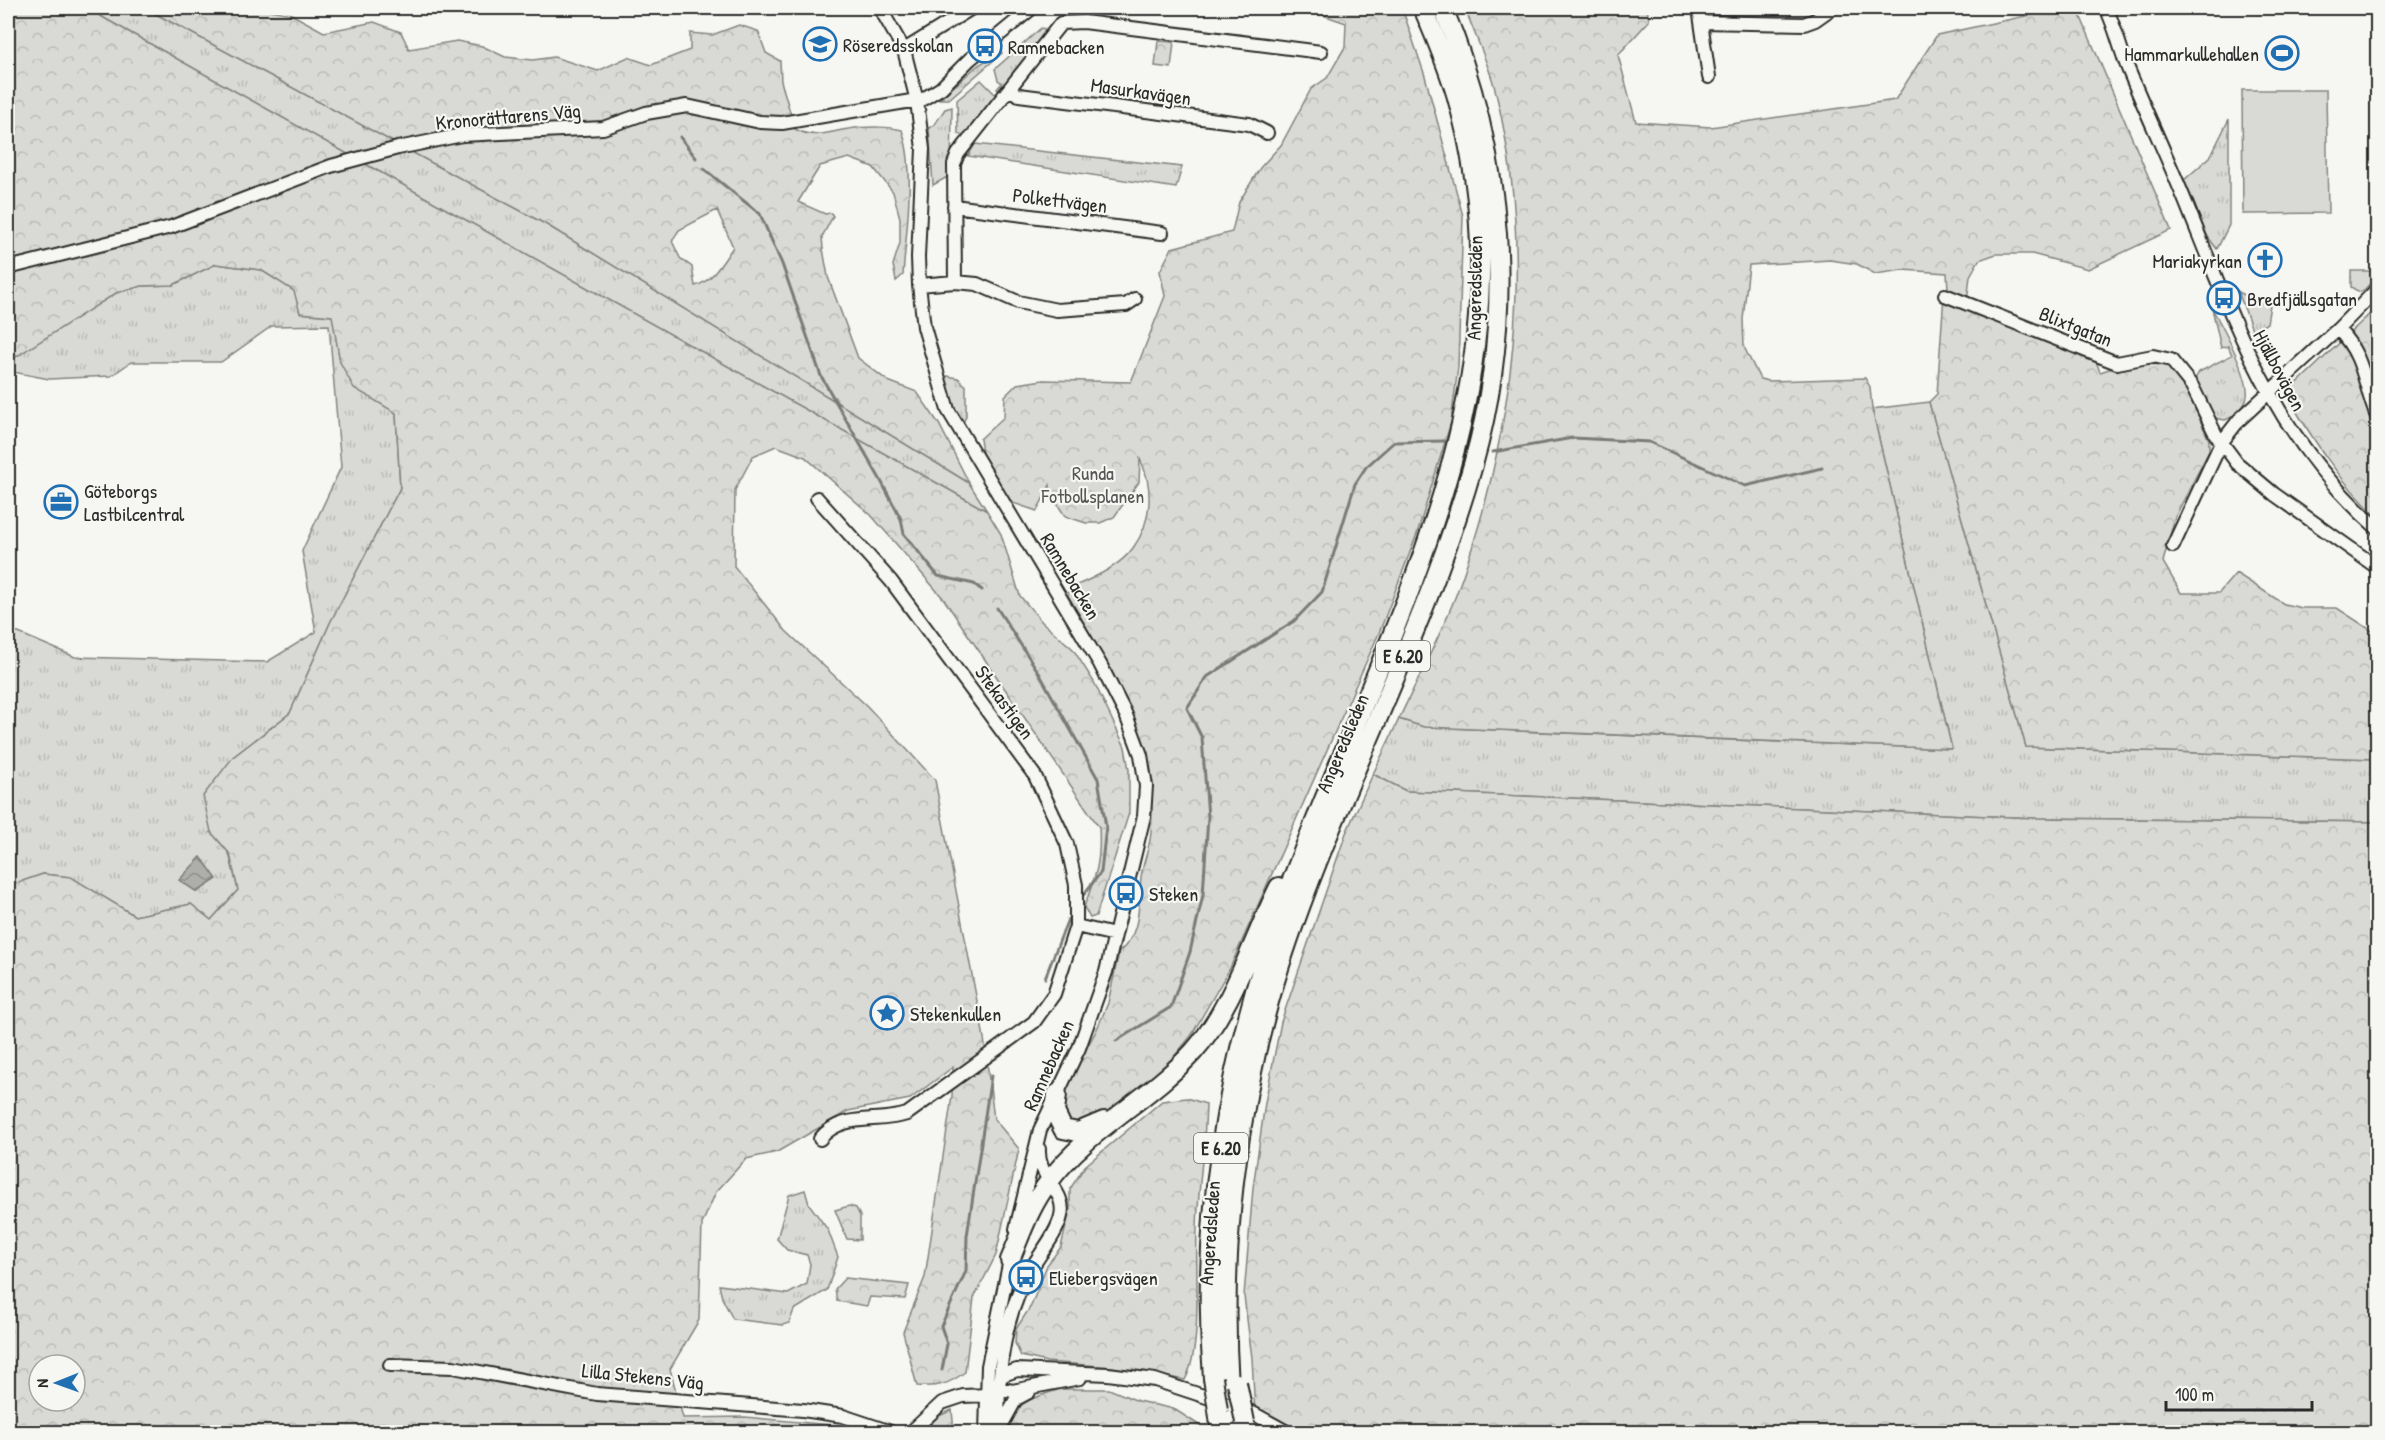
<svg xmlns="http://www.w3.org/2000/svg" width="2385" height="1440" font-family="'Patrick Hand',sans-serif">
	<defs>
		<pattern id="grass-tufts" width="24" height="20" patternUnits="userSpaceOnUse" patternTransform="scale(1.5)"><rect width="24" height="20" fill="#d9d9d5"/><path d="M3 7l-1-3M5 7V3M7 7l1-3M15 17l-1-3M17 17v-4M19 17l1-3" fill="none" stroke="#babab7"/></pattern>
		<pattern id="forest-crowns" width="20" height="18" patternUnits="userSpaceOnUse" patternTransform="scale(1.5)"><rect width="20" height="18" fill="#d9d9d5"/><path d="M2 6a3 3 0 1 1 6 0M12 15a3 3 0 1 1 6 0" fill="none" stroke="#babab7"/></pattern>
		<pattern id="water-waves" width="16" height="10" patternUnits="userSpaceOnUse" patternTransform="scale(1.5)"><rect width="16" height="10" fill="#aeaeab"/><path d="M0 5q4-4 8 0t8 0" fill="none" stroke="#8e8e8b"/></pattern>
	</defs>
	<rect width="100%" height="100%" fill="#f6f6f2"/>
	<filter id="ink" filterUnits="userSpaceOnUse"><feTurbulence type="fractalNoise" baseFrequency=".0167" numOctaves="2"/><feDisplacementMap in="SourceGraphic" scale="12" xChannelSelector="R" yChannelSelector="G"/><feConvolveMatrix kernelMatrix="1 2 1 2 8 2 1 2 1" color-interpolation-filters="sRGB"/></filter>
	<g filter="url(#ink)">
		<!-- grass -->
		<path fill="url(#grass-tufts)" stroke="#828280" stroke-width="1.5" d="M86 8H145L547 225 969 483 987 511Z
			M1041 28 1044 29 1045 35 1002 93 997 89 1002 83 998 80 995 69Z
			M1001 51 1002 53 949 99H940L977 66Z
			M981 80 998 97 965 139 958 133 957 100Z
			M952 107 951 175 933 185 929 128 935 124 945 109Z
			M2229 119V225L2217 249 2208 237 2183 181 2210 157Z
			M975 144 1182 167 1176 188 968 156Z
			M216 264 261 270 295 291 300 313 333 316 340 362 396 413 400 488 330 623 290 713 233 757 211 832 229 853 238 890 211 920 191 904 135 916 70 877 43 874 14 884 8 880V631H14L75 657 267 662 316 632 302 551 341 467 329 325 272 326 221 362H131L111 376 49 379 8 371V362L47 334 116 293 142 286 173 285Z
			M2351 271H2377V276L2364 290 2359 292 2351 287Z
			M2238 291 2250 300 2270 305 2267 323 2253 332Z
			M2212 308C2222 326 2250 378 2247 396 2245 408 2235 416 2225 420L2215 418 2195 379 2199 372 2232 355 2228 346 2221 348Z
			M947 376 958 378 966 386V416L963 423 951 404 945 379Z
			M1929 402 2026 747 2377 759 2378 822 2035 818 1406 791 1373 774 1399 719 1424 727 1952 749 1872 409Z
			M805 1190 809 1204 828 1230 838 1257 827 1290 794 1310 789 1323 783 1325 733 1319 722 1298 719 1285 788 1294 807 1284 810 1264 807 1255 787 1250 777 1239 789 1195Z"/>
		<!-- forest -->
		<path fill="url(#forest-crowns)" stroke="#828280" stroke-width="1.5" fill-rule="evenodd" d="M8 8H86L987 511 1001 534 1020 596 1042 622 1073 649 1094 682 1125 747 1129 770V813L1096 916 1090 918 1084 907C1096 875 1101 863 1099 827L943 598 871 515 805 457 776 446 753 456 735 490 734 566 786 631 867 706 935 780 984 1038 994 1119 1019 1149 996 1255 974 1298 965 1372C948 1385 938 1387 917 1386L903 1332 925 1277 952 1096 953 1067 910 1099 848 1111 777 1152 746 1159 716 1192 702 1224 699 1320 670 1369 683 1418 745 1417 854 1427 872 1432H8V880L14 884 43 874 71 877 135 916 191 904 211 920 238 890 230 854 211 832 203 796 233 757 290 713 330 623 400 488 396 413 354 388 340 362 332 316 300 313 294 291 261 270 216 264 173 285 142 286 116 293 8 362ZM39 1365H75V1401H39Z
			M145 8H260L291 14 324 32 374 22 401 32 409 49 457 41 482 46 505 57 533 60 554 57 598 71 628 57 651 65 690 50V33L712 35 739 25 758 31 766 53 780 61 781 81 795 129C816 141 833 130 855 128 871 127 887 126 902 130 916 171 906 232 903 275L896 281 893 265 900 243V218L893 192 873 167 849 158 820 166 798 202 825 214 831 213 833 216 822 237 823 249 828 277 858 358 888 381 917 392 939 424 969 483 547 225ZM717 210 733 247C724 260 712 282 695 286L692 267 680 258 672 241 679 230Z
			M1275 8H1402L1425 76 1463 216 1458 367 1451 422 1417 534 1379 633 1230 968 1191 1036 1160 1074 1108 1111 1084 1124 1068 1122 1062 1114 1063 1092 1097 1029 1108 1003 1119 952C1142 934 1138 904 1141 877 1143 862 1150 847 1151 832 1159 744 1110 669 1068 595L1070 588C1090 580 1120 567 1133 548 1152 522 1154 487 1140 459L1139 482 1114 517 1100 523H1086L1065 516 1051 494 1050 485 1037 511 1010 502 982 453 980 439 1004 417 1005 396 1017 384 1043 380 1131 382 1165 296 1160 271 1172 248 1232 232 1239 202 1260 168 1281 145 1311 89 1327 78 1345 47 1346 23 1323 15Z
			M1465 8H1647L1649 21 1618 55 1636 122 1711 127 1895 100 1937 35 2044 12 2052 8H2077L2171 230 2088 269 2032 254H1996L1979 260 1970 276 1966 311 2096 361 2100 372C2116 366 2148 357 2165 364 2183 373 2200 422 2209 440V451L2175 517 2163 562 2181 593H2219L2236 573 2284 604 2302 608H2337L2377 634V759L2026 747 1929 402 1937 394 1944 295 1945 289H1948L1947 273 1903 270 1875 274 1857 264 1830 260 1749 265 1743 319 1744 347 1760 379 1769 381 1865 378 1870 387 1872 409 1952 749 1424 727 1399 719C1418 678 1440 637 1456 595 1514 437 1536 258 1496 93 1489 64 1475 36 1465 8Z
			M1158 41 1174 42 1171 68 1155 66Z
			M2377 307V516C2339 481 2312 438 2286 394Z
			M1373 774 1406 791 2035 818 2377 822V1432H1528L1525 1427 1394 1428 1393 1432H1256L1252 1358 1244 1296 1253 1188 1265 1103 1281 1022 1346 833Z
			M1187 1098 1206 1104C1205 1146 1198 1187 1197 1229 1195 1269 1203 1347 1185 1380L1112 1367 1047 1362 1021 1356 1015 1343 1016 1329 1031 1306 1047 1265 1061 1247 1070 1210V1189L1085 1166 1162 1101Z
			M849 1206 856 1208 860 1216V1240L847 1239 835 1210Z
			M845 1278 909 1285 905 1299 870 1297 867 1306 837 1301 835 1289Z
			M1061 1389H1109L1138 1401 1174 1409 1199 1425 1201 1432H1009C1008 1403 1038 1396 1061 1389Z
			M952 1410 954 1432H922L939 1416Z"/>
		<!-- garden -->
		<path fill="#d9d9d5" stroke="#828280" stroke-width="1.5" d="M2242 90H2326L2328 213 2243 214Z"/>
		<!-- water -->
		<path fill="url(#water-waves)" stroke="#7a7a78" stroke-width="1.5" d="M201 857 217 879 197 892 179 880Z"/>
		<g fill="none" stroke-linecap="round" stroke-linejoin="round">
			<!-- stream -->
			<path stroke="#7a7a78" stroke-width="3" d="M680 137 696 158
				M704 169 760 214 782 264 821 376 880 479 901 519 904 534 938 576 974 584 982 590
				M1493 452 1573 438 1649 442 1745 486 1822 468
				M997 608 1039 673 1098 779 1106 827 1101 872 1081 898
				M1045 978 1068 919
				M1116 1041 1171 1007 1190 952 1203 895 1208 817 1202 738 1187 708 1207 677 1294 621 1322 592 1355 484 1366 467 1394 442 1445 441
				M942 1370 947 1344 941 1326 966 1271 967 1236 991 1076"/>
			<!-- minor casing -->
			<g stroke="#2b2b2b" stroke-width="16">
				<path id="minor" d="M880 8 904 50 917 101 923 149 918 257 919 285 924 327 948 410 1100 664 1126 715 1141 755 1146 786 1144 816 1106 972 1079 1048 1040 1130 1016 1229
					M1699 8 1709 77
					M2106 8C2116 28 2120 50 2129 71 2149 119 2171 165 2190 213 2239 335 2276 439 2378 529
					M1701 22 1804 24 1815 20 1832 8
					M904 50 972 8
					M1010 90 1019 95 1249 124 1267 133
					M954 206 1162 233
					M8 268 171 227 331 166 398 148 462 135 603 128 646 113 687 106 760 122 782 123 923 99 941 88 970 59 1032 8
					M955 282 954 164 958 154 1061 23 1084 22 1321 52
					M919 285 955 282 977 284 1018 302 1057 310 1126 305 1135 299
					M1945 295 2117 363 2153 356 2171 360 2192 386 2216 435 2237 463 2274 494 2378 568
					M2338 329C2367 360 2362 383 2378 419
					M817 498 891 581 1035 776 1067 844 1076 885V926L1115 935
					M2173 546 2221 443 2239 420 2338 329 2378 288
					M820 1139C841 1112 877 1124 907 1114L1034 1022 1054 994 1076 926
					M390 1365 453 1367 597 1394 803 1410 843 1416 891 1432
					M998 1383 1001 1388 1012 1391 1080 1378
					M996 1385 1003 1375 1017 1370 1108 1374 1155 1380 1249 1411 1287 1432
					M1001 1426 1016 1399 1029 1392
					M911 1432 942 1403 963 1396 987 1395
					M986 1432 988 1366 1011 1255
					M998 1432C998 1378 1001 1325 1027 1276 1036 1258 1057 1235 1061 1216 1067 1190 1037 1179 1039 1149"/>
			</g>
			<!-- highway casing -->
			<g stroke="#2b2b2b" stroke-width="22">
				<path id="highway" d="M1057 1094 1055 1112 1063 1129 1078 1132 1104 1121
					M1010 1260C1021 1234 1030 1206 1048 1183 1086 1130 1149 1100 1193 1052 1232 1009 1253 939 1279 887
					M1213 1378C1199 1211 1231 1044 1289 888 1386 628 1540 382 1456 94 1447 65 1435 36 1423 8
					M1229 1387C1220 1251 1236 1111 1275 981 1329 805 1423 642 1473 465 1516 313 1504 153 1443 8
					M1218 1410 1221 1432
					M1234 1418 1237 1432"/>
			</g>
			<!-- minor -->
			<use href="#minor" stroke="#f6f6f2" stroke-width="12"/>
			<!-- highway -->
			<use href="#highway" stroke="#f6f6f2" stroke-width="18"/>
			<!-- highway-bridge casing -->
			<g stroke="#2b2b2b" stroke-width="22" stroke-linecap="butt">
				<path id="highway-bridge" d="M1213 1378 1218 1410
					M1237 1383 1245 1422"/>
			</g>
			<!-- highway-bridge -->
			<use href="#highway-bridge" stroke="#f6f6f2" stroke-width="18"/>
		</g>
	</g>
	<!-- icons -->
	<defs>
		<g id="school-ring" transform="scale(1.725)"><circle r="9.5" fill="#f6f6f2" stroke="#1f6fb2" stroke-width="1.5"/><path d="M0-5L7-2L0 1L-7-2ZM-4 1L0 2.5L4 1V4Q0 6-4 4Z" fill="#1f6fb2"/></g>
		<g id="bus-ring" transform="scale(1.725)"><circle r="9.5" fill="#f6f6f2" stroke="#1f6fb2" stroke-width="1.5"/><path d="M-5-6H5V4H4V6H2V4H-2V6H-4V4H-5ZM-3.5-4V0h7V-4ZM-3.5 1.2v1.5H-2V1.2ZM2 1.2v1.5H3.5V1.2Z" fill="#1f6fb2"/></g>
		<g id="stadium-ring" transform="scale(1.725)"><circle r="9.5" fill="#f6f6f2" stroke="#1f6fb2" stroke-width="1.5"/><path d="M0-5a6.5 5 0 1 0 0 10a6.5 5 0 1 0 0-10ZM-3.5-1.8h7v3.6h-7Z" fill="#1f6fb2"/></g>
		<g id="church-ring" transform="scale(1.725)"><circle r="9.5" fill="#f6f6f2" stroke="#1f6fb2" stroke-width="1.5"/><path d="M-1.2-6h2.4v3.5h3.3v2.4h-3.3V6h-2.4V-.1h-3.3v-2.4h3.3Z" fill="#1f6fb2"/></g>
		<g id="office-ring" transform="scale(1.725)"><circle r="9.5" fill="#f6f6f2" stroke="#1f6fb2" stroke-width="1.5"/><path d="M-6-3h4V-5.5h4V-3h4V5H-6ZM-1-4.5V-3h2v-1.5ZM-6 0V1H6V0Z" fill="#1f6fb2"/></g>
		<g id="sight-ring" transform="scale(1.725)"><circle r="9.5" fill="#f6f6f2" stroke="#1f6fb2" stroke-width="1.5"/><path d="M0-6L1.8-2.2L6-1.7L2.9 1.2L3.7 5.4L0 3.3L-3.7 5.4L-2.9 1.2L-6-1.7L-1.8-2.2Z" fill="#1f6fb2"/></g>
	</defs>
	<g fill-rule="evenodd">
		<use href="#school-ring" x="820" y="44"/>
		<use href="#bus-ring" x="985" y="46"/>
		<use href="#stadium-ring" x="2282" y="53"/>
		<use href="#church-ring" x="2265" y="260"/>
		<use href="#bus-ring" x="2224" y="298"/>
		<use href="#office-ring" x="61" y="502"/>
		<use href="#bus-ring" x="1126" y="893"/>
		<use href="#sight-ring" x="887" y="1013"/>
		<use href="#bus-ring" x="1026" y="1277"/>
	</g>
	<g text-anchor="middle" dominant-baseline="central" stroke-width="4.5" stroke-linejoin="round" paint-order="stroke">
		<!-- shield labels -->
		<g fill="#f6f6f2" stroke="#686867" stroke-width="1.5">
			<rect x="1376" y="641" width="54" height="30" rx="4.5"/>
			<rect x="1194" y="1133" width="54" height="30" rx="4.5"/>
		</g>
		<g font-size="18" font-weight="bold" fill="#2b2b2b">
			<text x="1403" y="656">E 6.20</text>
			<text x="1221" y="1148">E 6.20</text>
		</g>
		<!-- poi labels -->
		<g font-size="20" fill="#2b2b2b" stroke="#f6f6f2" text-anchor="start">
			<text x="843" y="44">Röseredsskolan</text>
			<text x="1008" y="46">Ramnebacken</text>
			<text x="2259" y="53" text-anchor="end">Hammarkullehallen</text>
			<text x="2242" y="260" text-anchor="end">Mariakyrkan</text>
			<text x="2247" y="298">Bredfjällsgatan</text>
			<text x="84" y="490">Göteborgs<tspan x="84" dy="23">Lastbilcentral</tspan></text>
			<text x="1149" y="893">Steken</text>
			<text x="910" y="1013">Stekenkullen</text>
			<text x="1049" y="1277">Eliebergsvägen</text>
		</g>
		<!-- street labels -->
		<g font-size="20" fill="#2b2b2b" stroke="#f6f6f2">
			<text transform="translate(1141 91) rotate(8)">Masurkavägen</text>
			<text transform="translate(508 116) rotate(-5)">Kronorättarens Väg</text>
			<text transform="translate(1060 200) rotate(7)">Polkettvägen</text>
			<text transform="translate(1474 288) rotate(-89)">Angeredsleden</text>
			<text transform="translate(2076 326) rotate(22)">Blixtgatan</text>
			<text transform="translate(2280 370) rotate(62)">Hjällbovägen</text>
			<text transform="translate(1071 576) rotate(59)">Ramnebacken</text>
			<text transform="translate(1005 702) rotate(54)">Stekastigen</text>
			<text transform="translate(1342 743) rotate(-67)">Angeredsleden</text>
			<text transform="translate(1048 1065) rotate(-66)">Ramnebacken</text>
			<text transform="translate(1209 1233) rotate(-86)">Angeredsleden</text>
			<text transform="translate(643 1376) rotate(6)">Lilla Stekens Väg</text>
		</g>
		<!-- park labels -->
		<g font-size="20" fill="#565656" stroke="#f6f6f2">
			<text x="1093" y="472">Runda<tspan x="1093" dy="23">Fotbollsplanen</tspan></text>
		</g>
	</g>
	<!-- margin -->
	<rect width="2385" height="1440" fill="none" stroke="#f6f6f2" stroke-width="30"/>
	<rect x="15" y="15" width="2355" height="1410" fill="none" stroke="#2b2b2b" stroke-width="2" filter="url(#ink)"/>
	<!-- north arrow -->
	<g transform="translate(57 1383) rotate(269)"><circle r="28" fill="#f6f6f2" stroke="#a5a5a2" stroke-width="1.5"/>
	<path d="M0-4.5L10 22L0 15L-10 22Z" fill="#1f6fb2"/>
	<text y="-9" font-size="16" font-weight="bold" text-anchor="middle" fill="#2b2b2b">N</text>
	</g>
	<!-- scale -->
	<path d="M2166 1401v9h146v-9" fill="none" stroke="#2b2b2b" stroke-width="3"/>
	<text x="2175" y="1401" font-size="18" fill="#2b2b2b" stroke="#f6f6f2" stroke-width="4.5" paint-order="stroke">100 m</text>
</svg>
